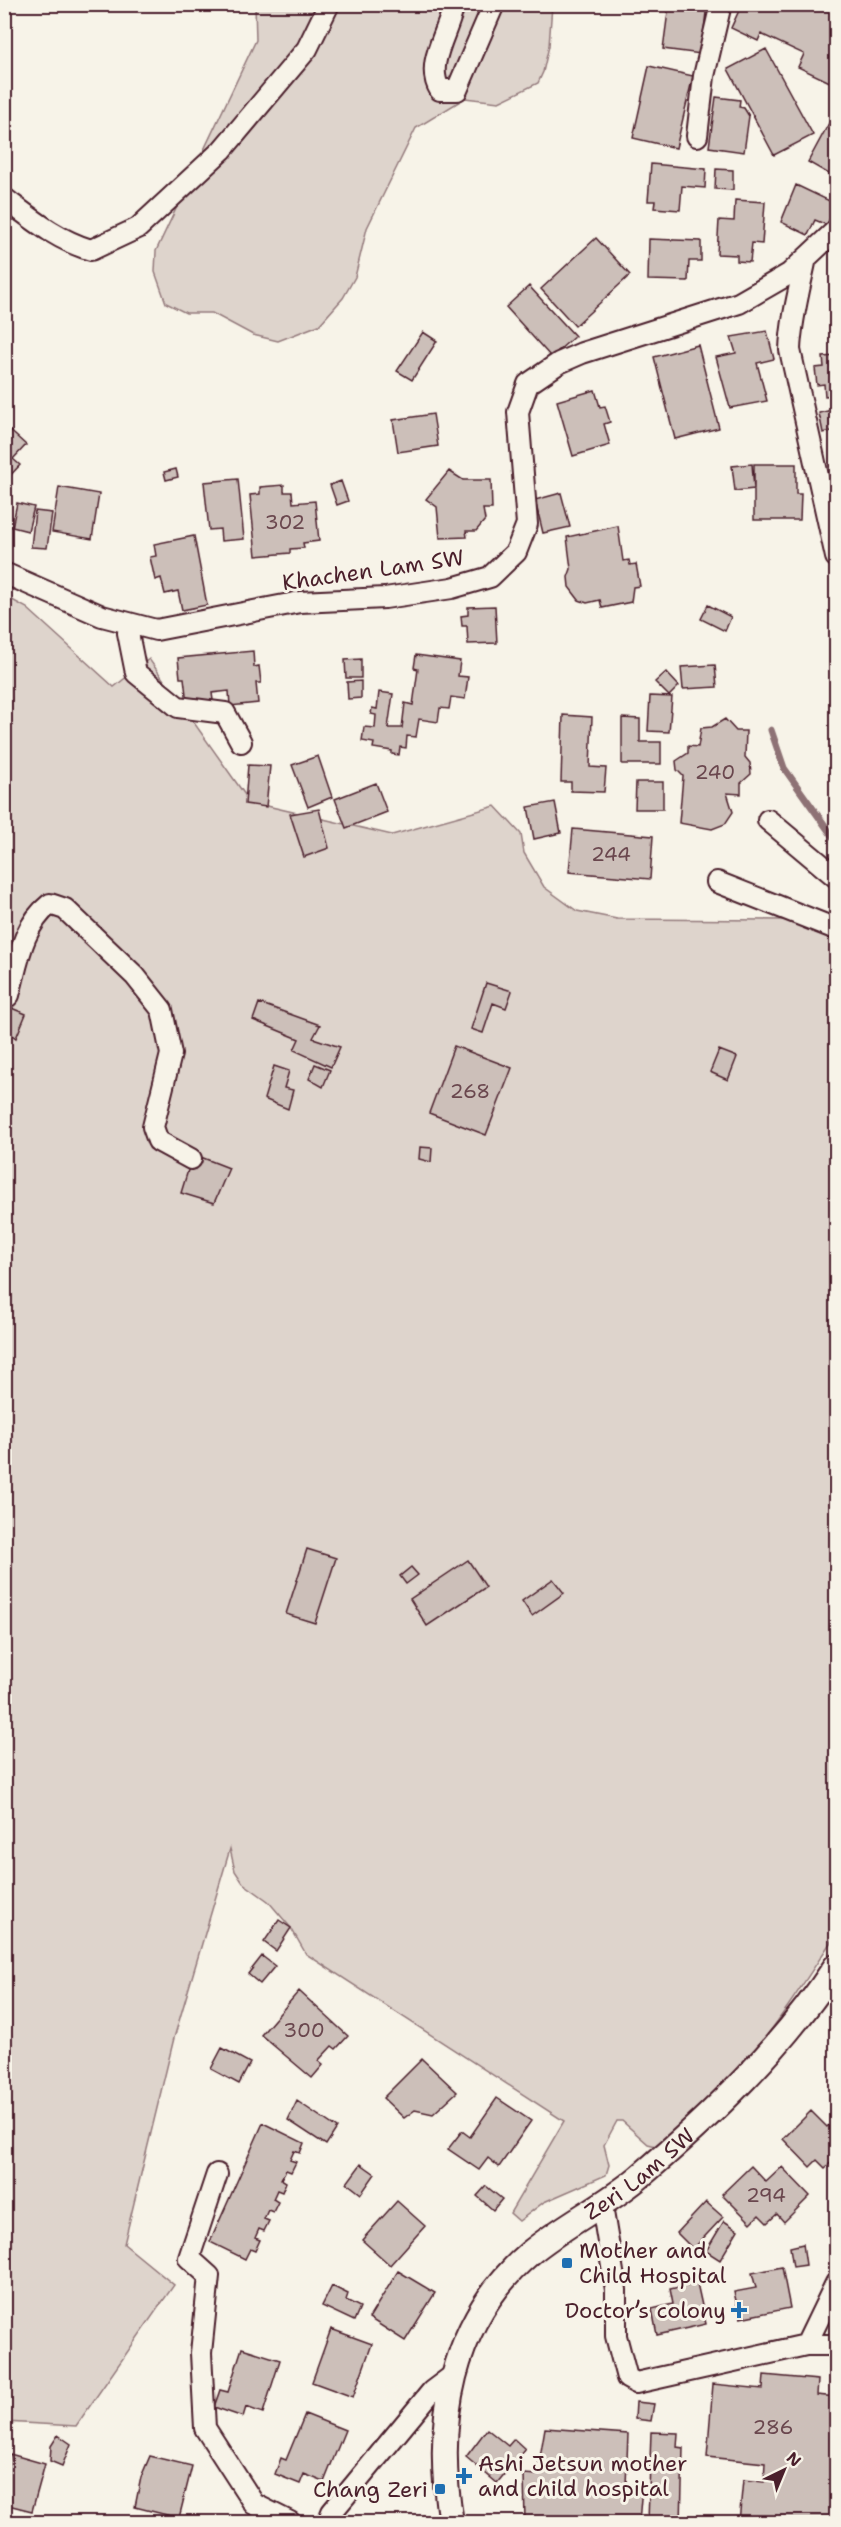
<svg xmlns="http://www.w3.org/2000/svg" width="841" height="2527" font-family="'Shantell Sans',sans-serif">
	<rect width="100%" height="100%" fill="#f7f3e8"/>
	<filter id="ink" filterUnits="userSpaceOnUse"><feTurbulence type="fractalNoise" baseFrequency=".0167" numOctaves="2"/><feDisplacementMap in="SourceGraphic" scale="12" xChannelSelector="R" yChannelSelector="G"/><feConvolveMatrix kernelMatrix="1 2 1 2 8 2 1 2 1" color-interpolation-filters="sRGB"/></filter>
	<g filter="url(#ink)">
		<!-- green -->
		<path fill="#ded4cc" stroke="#947a7c" stroke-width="1.5" d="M255 5H552L549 46 543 72 538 83 499 102 465 98 416 128 367 228 355 277 343 298 319 325 278 341 253 335 212 313H186L166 303 155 272 156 251 256 40Z
			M5 596 27 608 114 687 149 659 250 802 392 835 495 806 521 834 524 853 544 887 577 911 617 919 787 920 836 935V1934C808 1976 781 2020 748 2059 723 2088 693 2113 665 2139L656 2146 648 2144 622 2121H617L604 2145 609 2165 606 2175 544 2202 519 2221 510 2213 564 2121 306 1954 291 1928 268 1901 243 1883 235 1871 230 1849 174 2038 124 2244 174 2285 76 2426 5 2422Z"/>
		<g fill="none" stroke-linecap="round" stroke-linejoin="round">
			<!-- stream -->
			<path stroke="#8e7275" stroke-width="7" d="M771 730 784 768 836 841"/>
		</g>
		<!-- building -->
		<path fill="#ccbfb9" stroke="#4a1f2b" stroke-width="1.5" d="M669 4H707L701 54 663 49Z
			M742 4H820L836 12V85L798 67 804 54 761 34 758 41 731 28Z
			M766 49 813 135 774 155 728 69Z
			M649 66 693 76 676 148 633 138Z
			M716 97 740 100 739 107 744 108 749 116 744 152 709 147Z
			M836 110V178L808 162Z
			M651 164 706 169 705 188 682 186 680 210 654 208 655 201H648Z
			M716 169 733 170V190L715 189Z
			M796 185 836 204 827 225 815 220 808 235 781 222Z
			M735 200 765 202 762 244 752 243 750 262 737 261V255L717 254 719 220 734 221Z
			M596 238 630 275 575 326 541 289Z
			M649 239 701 241V261H689L688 281 648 280Z
			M529 286 575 336 551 357 506 307Z
			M767 331 774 359 757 363 767 401 730 408 716 357 736 353 731 337Z
			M423 332 437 341 412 380 397 371Z
			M698 345 719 428 675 439 654 357Z
			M836 356V395L825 396 824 384 817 385 815 368 824 367 823 357Z
			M595 390 600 407 605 406 610 422 604 424 610 445 573 456 557 401Z
			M836 409V430L823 433 819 413Z
			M433 414 438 446 398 452 393 420Z
			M5 426 26 445 13 459 20 465 4 482Z
			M752 464 754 489 735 491 732 466Z
			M754 464H796V494H801L800 520H754Z
			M176 469 178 477 166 480 164 472Z
			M449 471 463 480H491L492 509H483L485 520 476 531H466L467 537 440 538 437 507 426 499Z
			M238 479 244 539 221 541 220 529 209 530 204 482Z
			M341 481 348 501 337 505 330 485Z
			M284 485V492H292L293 503 315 501 319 541 303 543 304 548 290 549V553L256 556 250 495 260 494V487Z
			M59 487 99 494 92 539 52 532Z
			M561 493 570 527 543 533 535 500Z
			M17 503 34 507 28 531 12 527Z
			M35 511 52 513 47 548 31 547Z
			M618 526 623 561 629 560 630 565 636 564 640 586 633 587 631 602 602 608 600 600 587 603 579 600 569 587 568 577 571 569 567 537Z
			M194 536 207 605 182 610 178 591 165 594 161 578 155 580 150 557 156 556 154 544Z
			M708 605 731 617 725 631 701 619Z
			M495 606 497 643 468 644 467 626H462L461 616 468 615V607Z
			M253 651 254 667 259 666 261 683H256L258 703 230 706 229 691 212 693 213 700 187 703 184 678H180L178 658Z
			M416 655 460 661 458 676 468 677 465 699 451 697 449 709 440 708 438 722 419 719 416 737 407 736 406 748 400 747 399 755 392 754V751L373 748 374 743 362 741 364 727 375 728 376 715 371 714 372 708 377 709 379 692 393 694 388 728H402L405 703 413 705 418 669 414 668Z
			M361 659V678H346L345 660Z
			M715 665 717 687 683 689 681 667Z
			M666 672 679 686 669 696 655 682Z
			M361 681V698L348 699 347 682Z
			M650 696 672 697 669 732 648 731Z
			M563 715 592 717 590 767 606 768 604 792 571 791V782H561Z
			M622 718 640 719V742H661V764H622Z
			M725 719 736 731H746L745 757 750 763 751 774 741 783V794L727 793 733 812 725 824 712 829 679 823 683 776 677 770 676 761 688 753V746L698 747 701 728 712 727Z
			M318 756 332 797 308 807 292 765Z
			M248 765 270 766 266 807 245 804Z
			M636 782H663V809H635Z
			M376 783 387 812 346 828 335 799Z
			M555 802 561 833 534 839 528 807Z
			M319 809 329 848 304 857 290 814Z
			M573 829 653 836 650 879 569 872Z
			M486 983 512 991 506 1008 493 1003 483 1033 471 1029Z
			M259 1003 320 1025 313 1038 340 1047 331 1067 294 1050 299 1039 253 1020Z
			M9 1007 26 1014 16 1038 4 1029Z
			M454 1046 512 1068 486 1135 429 1113Z
			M719 1050 737 1057 728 1080 710 1072Z
			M315 1064 330 1070 323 1087 309 1079Z
			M274 1066 289 1071 284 1088 293 1090 288 1109 264 1099Z
			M420 1147 432 1148 431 1162 419 1159Z
			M193 1154 229 1168 214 1203 181 1193Z
			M307 1549 336 1558 315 1623 286 1614Z
			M468 1560 486 1587 427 1626 410 1599Z
			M411 1567 418 1575 406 1584 400 1576Z
			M553 1579 564 1593 532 1616 522 1601Z
			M279 1920 291 1928 276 1951 264 1942Z
			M262 1956 275 1966 260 1984 248 1974Z
			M299 1991 348 2036 336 2049 332 2046 318 2061 323 2065 312 2078 261 2035Z
			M222 2048 250 2063 239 2084 211 2069Z
			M422 2059 457 2092 433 2114 415 2110 404 2118 383 2098Z
			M497 2098 531 2121 499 2167 488 2158 479 2170 448 2149 462 2131 470 2137Z
			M297 2101 337 2128 326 2145 288 2120Z
			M811 2111 827 2127 836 2118V2161L835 2159 825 2168 817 2160 810 2167 783 2139Z
			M263 2123 304 2143 300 2153 294 2151 290 2160 296 2162 291 2172 286 2170 281 2179 286 2182 282 2192 277 2190 273 2199 278 2202 273 2212 268 2210 264 2219 269 2221 264 2231 259 2229 255 2238 260 2240 255 2251 250 2249 245 2259 210 2242Z
			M361 2164 375 2174 361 2194 347 2183Z
			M751 2166 766 2182 782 2167 810 2196 784 2222 777 2214 767 2223 759 2215 751 2223 722 2194Z
			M486 2186 502 2199 493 2210 477 2196Z
			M397 2201 425 2226 390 2265 362 2240Z
			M706 2202 723 2217 693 2249 677 2233Z
			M724 2221 738 2230 720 2260 706 2251Z
			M803 2244 806 2265 793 2267 790 2247Z
			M782 2267 790 2308 740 2318 734 2292 756 2288 752 2273Z
			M398 2271 435 2293 405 2341 369 2318Z
			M697 2283 706 2324 657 2335 652 2309 673 2304 670 2289Z
			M332 2286 348 2294 346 2300 360 2307 354 2321 322 2306Z
			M331 2329 372 2344 353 2397 312 2382Z
			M242 2348 280 2360 263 2413 246 2407 243 2417 214 2407 220 2390 228 2392Z
			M764 2375 818 2380 817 2395 836 2397V2522H739L743 2480 764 2482 765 2463 707 2457 713 2384 763 2389Z
			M636 2402 654 2404 651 2421 635 2419Z
			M305 2414 345 2430 324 2482 304 2474 300 2484 275 2474 281 2458 286 2460Z
			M545 2428 628 2434 626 2485 642 2486 639 2522H525L524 2474 537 2475Z
			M487 2429 508 2446 514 2439 525 2449 497 2483 466 2457Z
			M651 2432 678 2433 677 2447 683 2448 681 2522H648Z
			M58 2435 71 2444 62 2466 50 2461 51 2446Z
			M10 2454 45 2464 32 2511 4 2504V2466L7 2467Z
			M150 2456 192 2466 179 2518 135 2507 141 2477Z"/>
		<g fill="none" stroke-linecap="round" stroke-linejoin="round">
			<!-- minor casing -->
			<g stroke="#4a1f2b" stroke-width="24">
				<path id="minor" d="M454 4C449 32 424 64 440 90H457L494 4
					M697 136 704 76 721 4
					M4 198C32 219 57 240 91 250L138 228 222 150 307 49 329 4
					M806 258C800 287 791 320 790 350L836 557
					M4 573 102 616 156 630 300 602 385 598 452 588 490 577 516 552 527 524 518 412 528 384 559 363 582 353 739 303 789 274 836 230
					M132 625 128 633 136 673 178 707 225 713 241 742
					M768 820 836 877
					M717 882 836 929
					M4 1000 9 995C18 962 22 926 50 904L65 909 135 976 162 1010 171 1054 153 1127 158 1141 191 1159
					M217 2174 189 2258 209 2276 201 2353 205 2428 254 2504 290 2522
					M602 2206 616 2290V2336L627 2378 636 2383 806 2345H836
					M806 2345 836 2283
					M328 2522 332 2512 432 2391 452 2376"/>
			</g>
			<!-- tertiary casing -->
			<g stroke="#4a1f2b" stroke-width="28">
				<g id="tertiary">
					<path id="s1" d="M451 2522C434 2424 450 2321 530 2253 564 2225 604 2206 638 2178 712 2115 783 2047 836 1966"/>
				</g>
			</g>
			<!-- minor -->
			<use href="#minor" stroke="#f7f3e8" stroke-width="20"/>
			<!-- tertiary -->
			<use href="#tertiary" stroke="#f7f3e8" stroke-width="24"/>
		</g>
	</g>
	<!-- markers -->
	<g fill="#1f6fb2" stroke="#f7f3e8" stroke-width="2">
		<rect x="561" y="2257" width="12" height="12" rx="3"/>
		<path d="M736 2301h6v6h6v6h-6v6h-6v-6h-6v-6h6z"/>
		<path d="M461 2467h6v6h6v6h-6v6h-6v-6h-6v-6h6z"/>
		<rect x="434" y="2483" width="12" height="12" rx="3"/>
	</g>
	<g text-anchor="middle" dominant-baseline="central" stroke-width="6" stroke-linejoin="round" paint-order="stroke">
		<!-- number labels -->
		<g font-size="20" fill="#6a474e">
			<text x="285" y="522">302</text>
			<text x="715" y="772">240</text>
			<text x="611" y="854">244</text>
			<text x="470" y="1091">268</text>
			<text x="304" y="2030">300</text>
			<text x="766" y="2195">294</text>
			<text x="773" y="2427">286</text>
		</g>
		<!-- street labels -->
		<g font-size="22" fill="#4a1f2b" stroke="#f7f3e8">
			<text transform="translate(373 570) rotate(-8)">Khachen Lam SW</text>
			<text stroke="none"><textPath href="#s1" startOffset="429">Zeri Lam SW</textPath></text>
		</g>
		<!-- poi labels -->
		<g font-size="22" fill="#4a1f2b" stroke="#f7f3e8" text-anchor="start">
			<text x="579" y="2250">Mother and<tspan x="579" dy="25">Child Hospital</tspan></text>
			<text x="726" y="2310" text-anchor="end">Doctor’s colony</text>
			<text x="478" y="2463">Ashi Jetsun mother<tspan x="478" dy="25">and child hospital</tspan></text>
			<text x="428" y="2489" text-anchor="end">Chang Zeri</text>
		</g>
	</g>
	<!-- margin -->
	<rect width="841" height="2527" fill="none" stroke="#f7f3e8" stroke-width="24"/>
	<rect x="12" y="12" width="817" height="2503" fill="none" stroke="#4a1f2b" stroke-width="2" filter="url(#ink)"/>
	<!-- north arrow -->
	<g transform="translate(784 2470) rotate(43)" stroke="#f7f3e8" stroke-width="4.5" paint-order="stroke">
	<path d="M0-4.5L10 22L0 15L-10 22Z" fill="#4a1f2b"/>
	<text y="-9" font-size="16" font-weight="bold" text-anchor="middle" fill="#4a1f2b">N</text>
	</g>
</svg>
